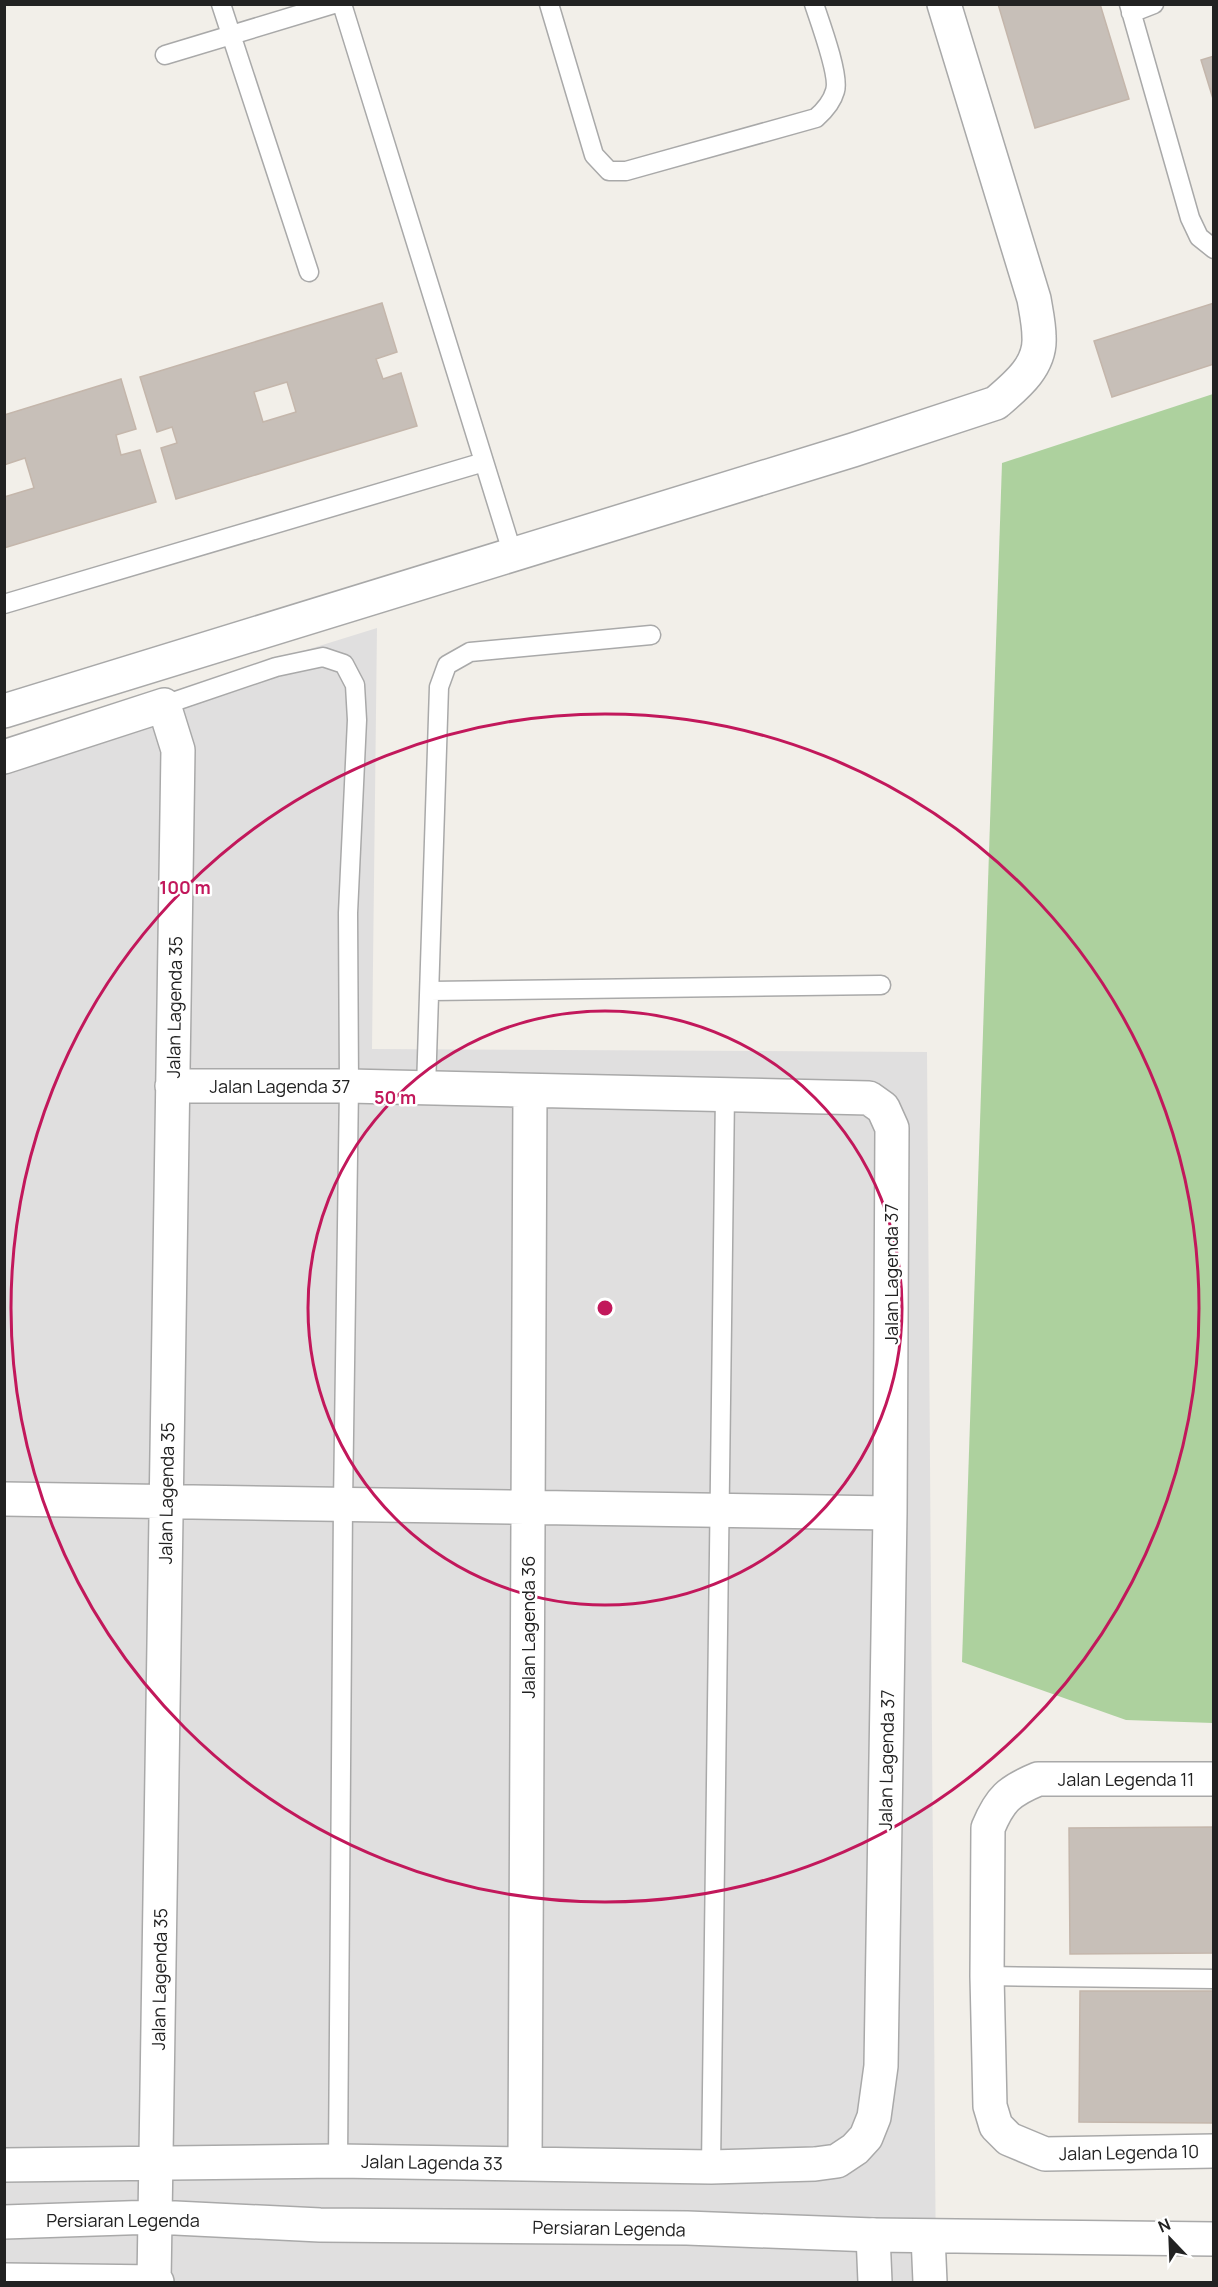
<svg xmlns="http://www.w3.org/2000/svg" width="1218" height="2287" font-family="Manrope,sans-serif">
	<rect width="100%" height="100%" fill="#f2efe9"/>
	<!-- residential -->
	<path fill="#e0dfdf" d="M377 628 372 1049 927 1052 936 2282H5L4 744Z"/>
	<!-- forest -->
	<path fill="#add19e" d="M1213 394V1723L1126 1720 962 1662 1002 463Z"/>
	<!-- building -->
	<path fill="#c7bfb8" stroke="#c4b6ab" stroke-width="1.5" fill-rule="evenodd" d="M998 4H1100L1129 99 1035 128Z
		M1214 56V102L1201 60Z
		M382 303 397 352 376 359 383 379 401 373 417 426 176 499 161 448 177 443 172 427 157 432 140 377ZM287 382 296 412 263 422 254 392Z
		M1214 303V364L1112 397 1094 341Z
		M121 379 136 429 116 435 121 455 140 450 156 502 4 548V497L34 488 25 458 4 465V415Z
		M1214 1827V1953L1070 1954 1069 1828Z
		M1080 1991H1214V2123L1079 2122Z"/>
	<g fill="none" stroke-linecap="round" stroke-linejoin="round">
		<!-- service casing -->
		<g stroke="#a9a9a9" stroke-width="21">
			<path id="service" d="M221 4 309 272
				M342 4 513 555
				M549 4 594 155 609 171H626L816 118C824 111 832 102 835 91 840 76 820 22 814 4
				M1129 4 1190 218 1199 237 1214 249
				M1131 13 1154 4
				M165 55 334 4
				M4 604 484 462
				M164 705 276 667 323 657 344 664 355 685 357 720 348 913 349 1086 343 1504 338 2161
				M430 991 881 985
				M426 1088 439 687 447 665 470 652 651 635
				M987 1976 1214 1979
				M711 2167 725 1093"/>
		</g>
		<!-- minor casing -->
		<g stroke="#a9a9a9" stroke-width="36">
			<path id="minor" d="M4 711 853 450 996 403C1016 386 1041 366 1039 337 1039 324 1036 311 1034 299L944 4
				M4 757 164 705 178 750 154 2282
				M4 1499 890 1513
				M1214 1779H1038C1009 1791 1000 1799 988 1828L987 1976 990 2106 996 2126 1009 2139 1045 2154 1214 2151
				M525 2164 530 1091
				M4 2165 338 2161 711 2167 815 2164 837 2161 855 2149 866 2137 874 2117 881 2066 890 1513 892 1128 883 1108 869 1098 349 1086H172
				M4 2222 155 2217 320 2225 687 2228 873 2235
				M4 2280 157 2282"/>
		</g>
		<!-- tertiary casing -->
		<g stroke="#a9a9a9" stroke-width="36">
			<path id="tertiary" d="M928 2236 930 2282
				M875 2282 873 2235 1214 2239"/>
		</g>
		<!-- service -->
		<use href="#service" stroke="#fff" stroke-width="18"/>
		<!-- minor -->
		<use href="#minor" stroke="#fff" stroke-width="33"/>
		<!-- tertiary -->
		<use href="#tertiary" stroke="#fff" stroke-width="33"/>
	</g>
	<!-- distance rings -->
	<g fill="none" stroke="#c2185b" stroke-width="3">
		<circle cx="605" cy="1308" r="297"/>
		<circle cx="605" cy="1308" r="594"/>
	</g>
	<g text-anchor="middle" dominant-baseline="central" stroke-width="5" stroke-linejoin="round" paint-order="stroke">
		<!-- street labels -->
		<g font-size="18" fill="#222" stroke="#fff">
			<text transform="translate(174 1007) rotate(-89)">Jalan Lagenda 35</text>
			<text x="280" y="1086">Jalan Lagenda 37</text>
			<text transform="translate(891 1274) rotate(-90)">Jalan Lagenda 37</text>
			<text transform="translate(166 1493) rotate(-89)">Jalan Lagenda 35</text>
			<text transform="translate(528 1627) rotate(-90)">Jalan Lagenda 36</text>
			<text transform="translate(886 1760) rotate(-89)">Jalan Lagenda 37</text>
			<text x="1126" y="1779">Jalan Legenda 11</text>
			<text transform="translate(159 1979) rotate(-89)">Jalan Lagenda 35</text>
			<text transform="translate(1129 2152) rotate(-1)">Jalan Legenda 10</text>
			<text transform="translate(432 2162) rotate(1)">Jalan Lagenda 33</text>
			<text x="123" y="2220">Persiaran Legenda</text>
			<text transform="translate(609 2228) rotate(1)">Persiaran Legenda</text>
		</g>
	</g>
	<circle cx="605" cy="1308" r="9" fill="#c2185b" stroke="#fff" stroke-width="3"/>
	<g font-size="18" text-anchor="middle" font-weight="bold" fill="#c2185b" stroke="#fff" stroke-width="5" stroke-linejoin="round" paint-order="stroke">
		<text x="185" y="894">100 m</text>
		<text x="395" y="1104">50 m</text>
	</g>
	<!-- border -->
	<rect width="1218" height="2287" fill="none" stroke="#222222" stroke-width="12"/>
	<!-- north arrow -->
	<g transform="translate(1170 2239) rotate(337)" stroke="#ffffff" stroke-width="4.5" paint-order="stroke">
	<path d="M0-4.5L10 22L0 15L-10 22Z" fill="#222222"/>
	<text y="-9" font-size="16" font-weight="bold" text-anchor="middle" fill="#222222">N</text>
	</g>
</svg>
